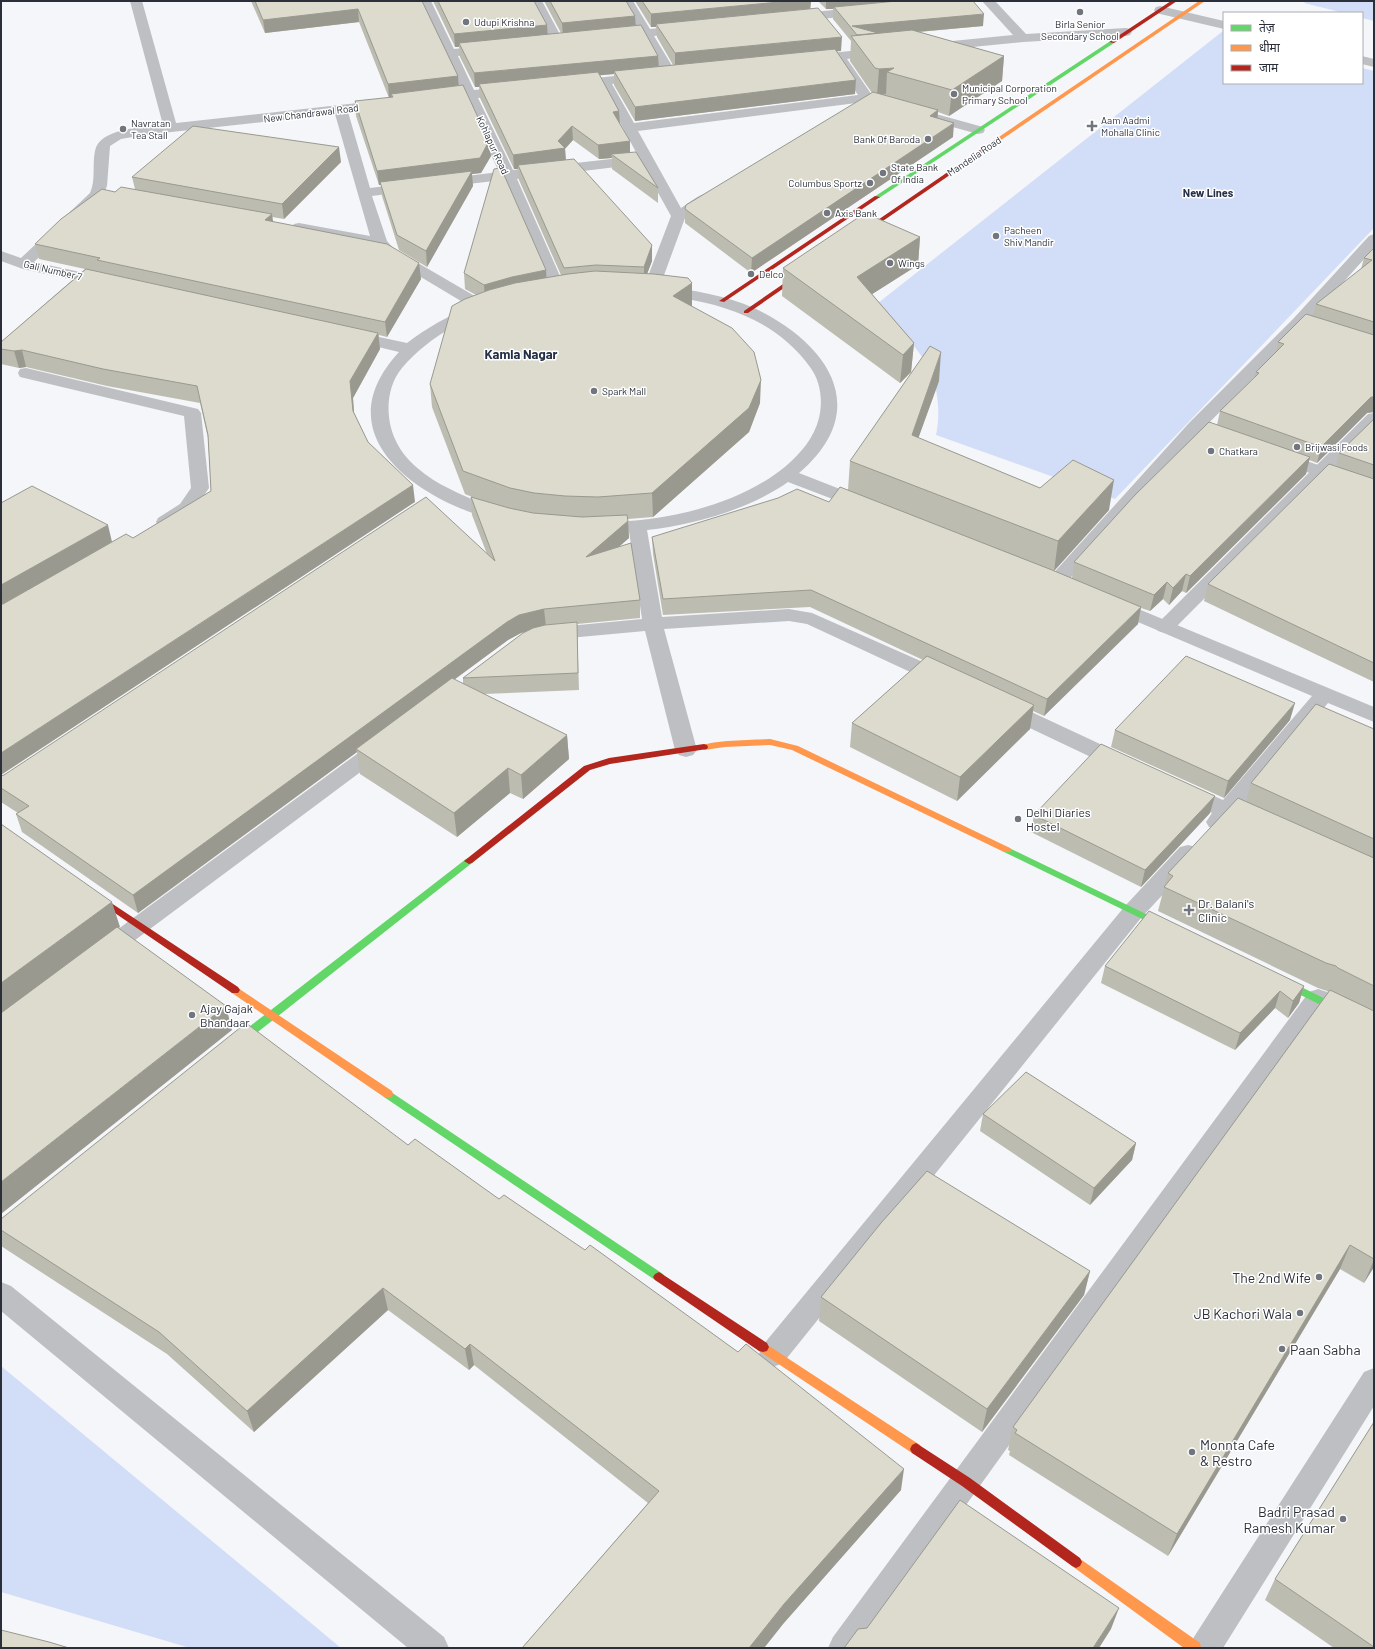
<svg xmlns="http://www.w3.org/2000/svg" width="1375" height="1649" font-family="Barlow,'Noto Sans Devanagari',sans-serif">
	<rect width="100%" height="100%" fill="#f4f6f9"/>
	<!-- green -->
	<path fill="#d2def8" d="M1307 1H1374V21L1362 18V13H1344L1304 3Z
		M1223 31 1224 83H1362V68L1374 71V228L1115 499 936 435C941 413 938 382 926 363 913 341 892 323 873 307Z
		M1 1366 341 1648H190L1 1592Z"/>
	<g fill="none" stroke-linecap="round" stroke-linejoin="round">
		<!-- lane -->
		<path fill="#bdbfc3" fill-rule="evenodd" d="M1374 413V428L1172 631 1165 633 1158 631 1155 627 1158 623 1368 414Z"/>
		<!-- street -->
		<path fill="#bdbfc3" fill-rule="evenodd" d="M130 1H142L176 123 385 100 390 101 392 104 390 107 348 112 370 188 410 183 415 184 417 187 415 190 410 191 372 196 387 241 394 249 485 302 513 294 549 287 503 180 442 187 437 186 435 183 437 180 442 179 499 172 465 99 437 102 432 101 430 98 432 95 461 91 419 1H431L454 49 490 45 495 46 496 49 495 52 490 53 458 56 474 90 510 86 515 87 517 90 515 93 510 94 478 98 513 170 638 156 600 85 572 88 567 87 565 84 567 81 643 73 648 74 650 77 648 80 612 84 634 123 858 95 835 60 811 63 806 62 805 59 806 56 811 55 880 48 885 49 886 52 885 55 847 59 874 98 872 101 638 131 681 208C691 202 703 190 715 193L717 196 715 199 685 218 660 286C692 290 725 295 754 308 828 343 874 409 799 473L868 500 871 504 868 508 862 509 856 508 788 482C750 509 693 525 647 530L662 617 789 609 812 613 950 674 953 679 950 684 943 685 936 684 807 624 789 621 664 629 697 750 693 755 686 757 679 755 675 750 645 631 547 640 540 638 537 634 540 630 547 628 642 619 629 531C583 536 535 532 491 519 414 497 324 433 399 352L345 339 343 336 345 333 351 331 407 343C427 328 447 316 471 307L384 255 375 246 294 230 292 227 294 224 299 223 370 236 335 114 144 135 121 139 110 146 107 186 103 195 34 262 112 279 114 282 112 285 106 287 23 269 1 261V251L21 258 90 193C96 180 92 165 95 151 99 128 144 127 163 125ZM641 164H642L671 216 645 284 596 282 564 285 517 179ZM596 292C672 293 762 300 810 367 821 382 823 401 819 418 814 438 801 453 786 466 722 519 614 530 535 518 503 513 473 501 444 486 424 475 404 460 395 439 385 417 386 387 402 368 451 311 525 298 596 292Z
			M530 1H542L564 42 563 45H553Z
			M621 1H633L650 29 687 25 691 26 693 29 691 32 654 36 677 74 675 77H665L642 37 616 40 612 39 610 36 612 33 638 30Z
			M982 1H995L1026 34 1126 28 1130 29 1132 32 1130 35 1126 36 1023 42 932 51 927 50 926 47 927 44 932 43 1013 35Z
			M1160 6 1224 21V29L1156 13 1154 10 1156 7Z
			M862 7 866 8 868 11 866 14 795 22 791 21 789 18 791 15 795 14Z
			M1362 56 1374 59V67L1362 64Z
			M925 111 983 127 985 130 983 133 978 134 920 118 918 115 920 112Z
			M1374 234V248L1305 325 1201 431 1064 585 1057 587 1050 585 1047 581 1050 577 1189 423 1293 319 1369 236Z
			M26 368 198 409 201 413 209 488C198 504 181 531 158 526L156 522 158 518 180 504 191 488 184 416 20 377 18 373 20 369Z
			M1279 451 1374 485V496L1273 460 1270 456 1273 452Z
			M1112 598 1374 707V722L1328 703 1241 808 1261 818 1264 823 1261 828 1253 831 1230 821C1224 829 1219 830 1209 827L1206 822 1212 813 1178 797 1175 792 1178 787C1193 783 1209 794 1223 800L1312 696 1105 608 1102 604 1105 600Z
			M1005 701 1012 703 1130 758 1133 763 1130 768 1122 770 1114 768 998 713 995 708 998 703Z
			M383 738 390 740 394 745 390 750 111 958 103 961 95 958 91 952 95 946 376 740Z
			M1188 845 1196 847 1199 853 1196 859 1141 918 783 1363 773 1367 763 1363 759 1354 763 1345 1125 906 1180 847Z
			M1318 989 1327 992 1330 998 1327 1004 863 1648H828L833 1637 1309 992Z
			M1 1282 11 1286 444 1637 449 1648H408L1 1311Z
			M1374 1368V1406L1223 1648H1189L1194 1637 1364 1372Z"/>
		<!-- fast -->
		<path fill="#63d668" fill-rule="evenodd" d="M1112 40 1114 41V43L879 198 874 197Z
			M1007 847 1175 928 1177 930 1175 932H1169L1004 852 1002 850Z
			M469 858 474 861 472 863 235 1050 231 1051 227 1050 226 1047 227 1044 466 859Z
			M1275 974 1374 1023V1031L1272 981 1270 978 1272 975Z
			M388 1090 663 1274 665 1277 663 1280 659 1282 655 1280 384 1097 383 1094 384 1091Z"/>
		<!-- slow -->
		<path fill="#ff974d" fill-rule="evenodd" d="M1199 1H1205L998 142 993 141Z
			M770 739 798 746 1010 848 1012 850 1010 852H1004L792 750 770 745 725 747 704 750 700 747C707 740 757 740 770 739Z
			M235 986 392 1091 393 1094 392 1097 388 1098 384 1097 232 993 230 990 232 987Z
			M763 1342 920 1445 922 1449 920 1453 916 1455 912 1453 759 1351 757 1347 759 1343Z
			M1076 1556 1200 1643 1201 1648H1184L1072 1566 1070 1562 1072 1558Z"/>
		<!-- jam -->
		<path fill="#b3261e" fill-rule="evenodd" d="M1171 1H1177L1114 43 1109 42Z
			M996 139 999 141 998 142 858 238 853 237Z
			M875 196 880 197 724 302 719 301Z
			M805 269 810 270 748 313H744V311Z
			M704 744 707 745 708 747 707 749 610 764 590 770 472 863 469 864 464 861 584 766 609 758Z
			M90 889 238 987 240 990 238 993H232L87 894 85 892 87 890Z
			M659 1272 767 1343 769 1347 767 1351 763 1352 759 1351 655 1280 653 1277 655 1274Z
			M916 1443 970 1478 1080 1558 1082 1562 1080 1566 1076 1568 1072 1566 962 1486 912 1453 910 1449 912 1445Z"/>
	</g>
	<!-- wall -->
	<path fill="#bdbcb1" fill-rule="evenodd" d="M251 1H422L458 86 491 156 481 173 472 174 473 186 427 267 399 250 382 196 381 185H379L356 116 355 101 389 98 359 22 265 33Z
		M433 1H534L547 34 561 33 544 1H626L635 16V25L658 56 659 67 673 65 657 37 656 27H651L635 1H811L810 9 841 51H837L855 94 635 121 614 85V74L599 75 619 111 620 123 630 152 658 188V203L612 169V158L599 159 573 140 565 148 566 160 652 245V261L647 274 692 306 760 403 749 432 653 517 628 519 629 538 618 547 640 600V618L577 624 579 690 484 694 567 735 569 759 523 799 510 793 457 837 360 774 357 752 138 913 22 832 16 814 18 813 1 802V776L4 775 487 554 472 515 471 497 477 499 465 494 432 407 430 384 476 295 465 289 464 273 546 278 561 275 519 180 518 169H514L480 98 479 87H475L460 57 459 47H455ZM527 631 463 678V684L454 680 508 640 521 633Z
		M818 1H973L983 26 919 32 1004 56 1002 81 949 116 938 112V118L953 137 751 273 685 223V209L872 93 850 61 851 41 833 19V9H826Z
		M341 162 284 219 272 217 273 222 419 263 421 279 387 337 379 335 380 349 353 398 354 413 368 442 415 502 112 542 133 538 211 491 208 438 200 403 107 386 26 367 19 368 1 364V342L85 269 39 259 35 244 115 192 135 189 132 177Z
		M920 237 918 265 872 294 914 343 911 372 900 383 782 296 783 268Z
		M1374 248V412L1367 413 1317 463 1309 460 1306 474 1186 593 1182 591 1169 605 1163 599 1150 611 1141 608 1138 624 1044 716 1033 711 1030 729 957 801 850 747 852 723 923 660 810 607 663 615 653 554 652 537 829 502 848 490 850 461 939 381 918 438 1040 488 1109 510 1054 571 1072 578 1074 562 1217 425 1220 411 1254 377 1256 372 1276 351 1278 342 1313 316 1316 304 1361 269 1364 258Z
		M1374 419V682L1204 601 1208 584 1336 466 1339 453Z
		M1290 720 1224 798 1111 747 1115 730Z
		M1374 729V1267L1364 1283 1340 1269 1168 1556 1009 1455 1010 1451 1008 1450 1013 1427 1328 992 1327 991 1318 988 1158 911 1168 873 1246 802 1251 783Z
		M1210 813 1141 887 1031 832 1034 815Z
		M1105 966 1304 986 1299 1003 1288 1018 1275 1008 1235 1050 1101 983Z
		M983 1114 1136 1143 1132 1160 1090 1205 980 1131Z
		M408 1145 901 1490 783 1624 764 1648H522L648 1503 474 1365 469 1370 388 1310 254 1432 167 1354 1 1246V1219Z
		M1090 1271 1084 1295 982 1432 819 1321 821 1297Z
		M1374 1422V1648H1334L1265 1600 1275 1579Z"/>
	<!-- shaded-wall -->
	<path fill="#9a9990" d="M790 1H811L810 12 656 24V27H651V14Z
		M826 1H912L834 7 833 9H826Z
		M358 9 359 22 265 33 263 20Z
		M984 14 983 26 882 35 858 37 852 26Z
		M635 16 636 29 563 36 562 23Z
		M547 25 548 38 459 43V47H455L454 34Z
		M842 37 841 51 675 67V53Z
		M658 56 659 70 614 71V74L481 87 479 84V87H475L474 73Z
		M1004 56 1002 81 949 116 952 90Z
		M894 68 887 72 886 94 877 95 879 69Z
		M458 76 459 90 391 94 392 97 389 98 388 84Z
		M856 80 855 94 635 121V107Z
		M938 110 937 124 930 116Z
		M619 111 620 126 613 112Z
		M954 123 953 137 751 273 752 258Z
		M572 126 573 140 565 149 566 163 518 165V169H514L513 155 558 141Z
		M489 141 491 156 481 173 472 174 473 186 427 267 426 251 380 182 381 185H379L377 171Z
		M630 141V155L611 154 612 158 599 159 598 145Z
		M339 147 341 162 284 219 282 204Z
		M272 214 274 229 265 220Z
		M920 237 918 265 855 305 857 277Z
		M652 245V261L644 282V267Z
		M419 263 421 279 387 337 385 322Z
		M546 270 547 286 485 300 484 285 512 277Z
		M692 283V306L673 318V296Z
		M378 333 380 349 353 398 355 428 353 411 350 381Z
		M914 343 911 372 900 383 903 355Z
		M22 350 26 367 19 368 14 351Z
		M941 352 939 381 909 464 912 435Z
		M761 380 760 403 749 432 653 517 652 493Z
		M1371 397H1374V412L1367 413 1317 463 1321 447Z
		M1310 457 1306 474 1186 593 1190 576Z
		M1114 480 1109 510 1054 571 1058 541Z
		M413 485 415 502 1 775V753Z
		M628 521 629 538 587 575 586 557Z
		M108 525 112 542 1 606V585Z
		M1186 574 1182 591 1169 605 1173 588Z
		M1167 582 1163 599 1150 611 1154 595Z
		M1141 607 1138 624 1044 716 1047 699Z
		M544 609 546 627 521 633 508 640 358 750 356 749 357 752 138 913 133 895 507 622 519 615Z
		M1295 703 1290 720 1224 798 1228 781Z
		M1034 705 1030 729 957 801 960 777Z
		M567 735 569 759 523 799 521 775Z
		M508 768 510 793 457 837 454 813Z
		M1215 796 1210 813 1141 887 1145 870Z
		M112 902 120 927 1 1014V983Z
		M1304 986 1299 1003 1288 1018 1293 1001Z
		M1280 991 1275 1008 1235 1050 1240 1033Z
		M226 1006 232 1030 1 1214V1182Z
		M1136 1143 1132 1160 1090 1205 1094 1188Z
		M1350 1245 1340 1269 1168 1556 1177 1534Z
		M1374 1260V1267L1364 1283Z
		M1090 1271 1084 1295 982 1432 987 1409Z
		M383 1288 388 1310 254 1432 247 1411Z
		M470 1344 474 1365 469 1370 465 1349Z
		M904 1469 901 1490 783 1624 764 1648H749L784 1604Z
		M1119 1608 1111 1629 1099 1648H1093Z"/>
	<!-- building -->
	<path fill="#dcdbce" stroke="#9a9990" d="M255 1H422L458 76 388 84 358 9 263 20Z
		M438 1H534L547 25 454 34Z
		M550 1H626L635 16 562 23Z
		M642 1H790L651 14Z
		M897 1H973L984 14 852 26 878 33 857 35 834 7Z
		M818 8 842 37 675 53 656 24Z
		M641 25 658 56 474 73 459 43Z
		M912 30 1004 56 952 90 887 72 894 68 879 69 875 68 851 36Z
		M835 49 856 80 635 107 614 71Z
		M598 72 619 111 613 112 630 141 598 145 572 126 558 141 565 148 513 155 479 84Z
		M463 85 489 141 480 158 377 171 355 101 393 97 391 94Z
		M873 92 938 110 930 116 954 123 752 258 685 209 686 205Z
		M193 126 339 147 282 204 132 177Z
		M636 152 658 188 611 154Z
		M574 159 652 245 644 267 596 265 564 268 518 165Z
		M501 168 546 270 512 277 484 285 464 273 494 169Z
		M472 171 426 251 397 235 380 182Z
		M121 187 272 214 265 220 387 244 419 263 385 322 97 260 100 258 35 244 61 219 102 189 115 192Z
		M865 213 920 237 857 277 914 343 903 355 783 268Z
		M1374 248V322L1316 304 1372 260 1364 258Z
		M86 269 378 333 350 381 353 411 368 442 413 485 1 753V604H3L126 534 133 538 211 491 208 435 197 386 103 369 22 350 14 351 1 349V342Z
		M595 271 654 274 688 278 692 283 673 296 732 328 754 352 761 380 749 408 652 493 598 497 565 496 534 493 510 488 463 471 430 384 452 306 465 299 489 290 515 283 568 274Z
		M1306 314 1374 335V397H1371L1321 447 1220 411 1259 373 1256 372 1284 344 1278 342Z
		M930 346 941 352 912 435 1040 488 1073 460 1114 480 1058 541 850 461Z
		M1374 419V465L1339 453Z
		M1209 422 1310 457 1190 576 1186 574 1173 588 1167 582 1154 595 1074 562 1135 495Z
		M1329 464 1374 479V663L1208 584Z
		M32 486 108 525 1 585V503Z
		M840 487 1052 570 1141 607 1047 699 811 590 663 599 652 537 778 498 797 489 829 502Z
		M426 497 495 561 471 497 509 508 533 513 582 517 627 515 628 521 586 557 631 543 640 600 544 609 519 615 507 622 133 895 16 814 29 806 1 788V776L4 775Z
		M577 622 578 673 463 678 523 633 533 628 545 625Z
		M927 656 1034 705 960 777 852 723Z
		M1186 656 1295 703 1228 781 1115 730Z
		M452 678 567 735 521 775 508 768 454 813 356 749Z
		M1316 704 1374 729V839L1251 783Z
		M1101 744 1215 796 1145 870 1034 815Z
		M1238 798 1374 858V986L1338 968 1336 966 1326 963 1164 887 1173 876 1168 873Z
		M1 824 112 902 1 983Z
		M1149 911 1304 986 1293 1001 1280 991 1240 1033 1105 966Z
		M117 927 226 1006 1 1182V1013Z
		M1330 990 1374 1011V1259L1350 1245 1177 1534 1015 1433 1017 1430 1013 1427Z
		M246 1023 408 1145 415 1139 499 1199 504 1195 585 1250 590 1245 738 1352 746 1344 904 1469 784 1604 749 1648H522L659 1491 470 1344 465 1349 383 1288 247 1411 159 1332 1 1230V1219Z
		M1026 1072 1136 1143 1094 1188 983 1114Z
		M927 1171 1090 1271 987 1409 821 1297 881 1223Z
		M1374 1422V1647L1275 1579Z
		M960 1500 1119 1608 1093 1648H844L858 1629 867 1628Z
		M1 1630 49 1642 69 1648H1Z"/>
	<!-- markers -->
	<g fill="#71757d" stroke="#fff" stroke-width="1.5">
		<circle cx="1080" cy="12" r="4"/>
		<circle cx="466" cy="22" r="4"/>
		<circle cx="954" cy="94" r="4"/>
		<path d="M1090 120h4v4h4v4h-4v4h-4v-4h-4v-4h4z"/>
		<circle cx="123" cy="129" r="4"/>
		<circle cx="928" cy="139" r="4"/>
		<circle cx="883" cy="173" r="4"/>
		<circle cx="870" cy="183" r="4"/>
		<circle cx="827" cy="213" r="4"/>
		<circle cx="996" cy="236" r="4"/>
		<circle cx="890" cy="263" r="4"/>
		<circle cx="751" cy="274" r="4"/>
		<circle cx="594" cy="391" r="4"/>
		<circle cx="1297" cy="447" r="4"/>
		<circle cx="1211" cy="451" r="4"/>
		<circle cx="1018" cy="819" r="4"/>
		<path d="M1187 904h4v4h4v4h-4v4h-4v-4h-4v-4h4z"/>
		<circle cx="192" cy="1015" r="4"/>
		<circle cx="1319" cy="1277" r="4"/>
		<circle cx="1300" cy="1313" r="4"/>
		<circle cx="1282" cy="1349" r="4"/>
		<circle cx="1192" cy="1452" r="4"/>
		<circle cx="1343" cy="1519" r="4"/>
	</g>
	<g text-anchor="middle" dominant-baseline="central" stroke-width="3" stroke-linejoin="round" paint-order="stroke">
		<!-- far-poi labels -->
		<g font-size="10" fill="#2a2f3a" stroke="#fff" text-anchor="start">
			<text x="474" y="22">Udupi Krishna</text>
			<text x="1080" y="24" text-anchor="middle">Birla Senior<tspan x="1080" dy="12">Secondary School</tspan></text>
			<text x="962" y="88">Municipal Corporation<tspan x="962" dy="12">Primary School</tspan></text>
			<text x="1101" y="120">Aam Aadmi<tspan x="1101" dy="12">Mohalla Clinic</tspan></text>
			<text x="131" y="123">Navratan<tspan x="131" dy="12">Tea Stall</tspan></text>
			<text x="920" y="139" text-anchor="end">Bank Of Baroda</text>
			<text x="891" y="167">State Bank<tspan x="891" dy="12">Of India</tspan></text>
			<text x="862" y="183" text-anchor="end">Columbus Sportz</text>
			<text x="835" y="213">Axis Bank</text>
			<text x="1004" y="230">Pacheen<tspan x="1004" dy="12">Shiv Mandir</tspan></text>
			<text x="898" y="263">Wings</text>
			<text x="759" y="274">Delco</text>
			<text x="602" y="391">Spark Mall</text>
			<text x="1305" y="447">Brijwasi Foods</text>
			<text x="1219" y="451">Chatkara</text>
		</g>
		<!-- far-street labels -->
		<g font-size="10" fill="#2a2f3a" stroke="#fff">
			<text transform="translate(311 113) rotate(-7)">New Chandrawal Road</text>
			<text transform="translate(493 145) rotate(65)">Kohlapur Road</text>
			<text transform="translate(974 156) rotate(-34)">Mandelia Road</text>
			<text transform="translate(53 270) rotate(13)">Gali Number 7</text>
		</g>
		<!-- far-neighbourhood labels -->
		<g font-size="11" font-weight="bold" fill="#252f45" stroke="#fff">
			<text x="1208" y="192">New Lines</text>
		</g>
		<!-- poi labels -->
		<g font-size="12" fill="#2a2f3a" stroke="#fff" text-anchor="start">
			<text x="1026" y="812">Delhi Diaries<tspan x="1026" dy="14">Hostel</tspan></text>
			<text x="1198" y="903">Dr. Balani's<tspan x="1198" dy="14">Clinic</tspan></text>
			<text x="200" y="1008">Ajay Gajak<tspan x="200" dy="14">Bhandaar</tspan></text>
		</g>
		<!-- far-district labels -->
		<g font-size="13" font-weight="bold" fill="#252f45" stroke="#fff">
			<text x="521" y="354">Kamla Nagar</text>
		</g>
		<!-- near-poi labels -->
		<g font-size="14" fill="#2a2f3a" stroke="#fff" text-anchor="end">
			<text x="1311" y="1277">The 2nd Wife</text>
			<text x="1292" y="1313">JB Kachori Wala</text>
			<text x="1290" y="1349" text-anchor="start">Paan Sabha</text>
			<text x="1200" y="1444" text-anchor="start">Monnta Cafe<tspan x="1200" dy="16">&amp; Restro</tspan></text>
			<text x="1335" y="1511">Badri Prasad<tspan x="1335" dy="16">Ramesh Kumar</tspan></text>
		</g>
	</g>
	<!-- border -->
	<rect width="1375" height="1649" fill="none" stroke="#2a2f3a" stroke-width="4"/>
	<!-- legend -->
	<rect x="1223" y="12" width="140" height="72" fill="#ffffff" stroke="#aaacb0"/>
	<rect x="1231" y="25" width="20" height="6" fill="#63d668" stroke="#aaacb0"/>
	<text x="1259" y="32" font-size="12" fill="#2a2f3a">तेज़</text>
	<rect x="1231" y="45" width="20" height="6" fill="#ff974d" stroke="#aaacb0"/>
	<text x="1259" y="52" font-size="12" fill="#2a2f3a">धीमा</text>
	<rect x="1231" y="65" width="20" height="6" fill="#b3261e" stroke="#aaacb0"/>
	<text x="1259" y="72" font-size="12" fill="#2a2f3a">जाम</text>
</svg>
